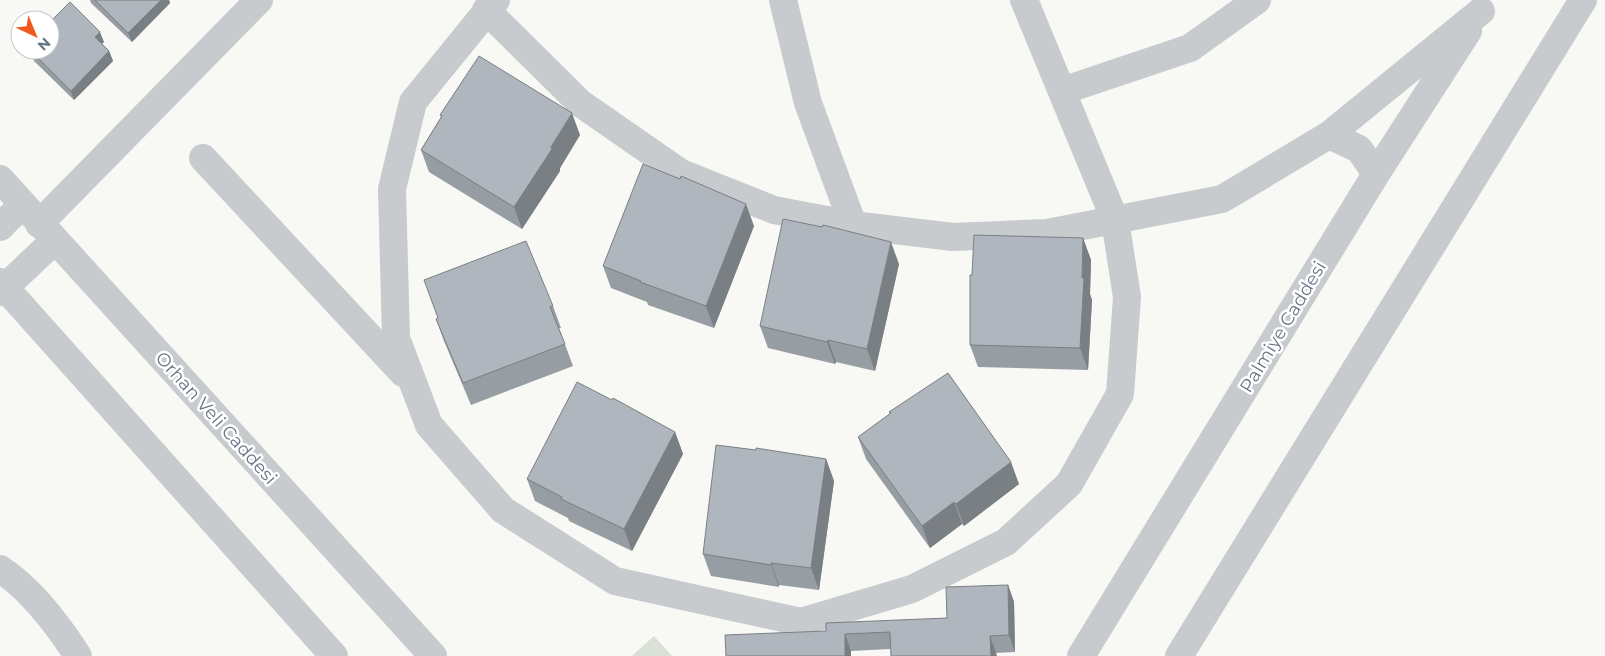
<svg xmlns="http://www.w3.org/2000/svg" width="1605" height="656" font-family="Montserrat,sans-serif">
	<rect width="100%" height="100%" fill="#f8f8f5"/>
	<!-- green -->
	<path fill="#d9e0d5" d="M654 636 672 656H632Z"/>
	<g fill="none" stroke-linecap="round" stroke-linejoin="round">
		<!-- minor -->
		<path stroke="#c7cbce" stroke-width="28" d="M496 0 413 102 392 189 396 338 429 425 503 510 615 581 801 622 912 589 1006 542 1069 484 1120 394 1127 297 1115 220 1024 0
			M783 0 808 103 853 225
			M486 10 580 103 681 173 774 210 853 225 953 237 1047 233 1222 199 1329 135 1481 11
			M1062 91 1190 48 1257 0
			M1329 135 1359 149 1376 174
			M203 158 403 373
			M0 179 433 656
			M39 224 259 0
			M0 227 22 205
			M0 282 334 656
			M0 292 54 241
			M0 569C31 589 58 625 78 656
			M1081 656 1376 174 1468 31
			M1179 656 1583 0"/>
	</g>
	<!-- wall -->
	<path fill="#969da3" d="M90 0H169L170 3 132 42 91 3Z
		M50 22 104 42 102 44 109 51 113 61 74 100 34 61 31 51 52 29 50 25Z
		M440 115 580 135 560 168V171L522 229 429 172 421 150 441 117Z
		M754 226 714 328 648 305 647 302 611 288 603 266Z
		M1083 238 1091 260 1090 294 1092 300 1088 370 978 367 970 345 972 275Z
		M899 264 875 371 836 362 835 364 768 348 760 326Z
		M553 306 561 328H559L573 366 471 405 444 341 436 319Z
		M889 412 1019 484 964 526 962 524 930 548 866 459 858 437 890 414Z
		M675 432 683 454 632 551 569 521 568 518 535 501 527 479Z
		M826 459 834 481 819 590 779 585V587L711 576 703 554Z
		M1008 585 1014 602 1015 652 996 653 890 649 851 651V656H726L826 631 947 618Z"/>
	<!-- shaded-wall -->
	<path fill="#7a7f84" d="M161 0H169L170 3 132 42 128 33Z
		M100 32 104 42 98 47 95 37Z
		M109 51 113 61 74 100 71 91Z
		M572 113 580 135 560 168V171L522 229 514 207Z
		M746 204 754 226 714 328 706 306Z
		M1083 238 1091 260 1090 294 1092 300 1088 370 1080 348Z
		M891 242 899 264 875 371 867 349Z
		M828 340 836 362 835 364 827 342Z
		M675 432 683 454 632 551 624 529Z
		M826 459 834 481 819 590 811 568Z
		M1011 462 1019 484 964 526 956 504Z
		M954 502 962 524 930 548 922 526Z
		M771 563 779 585V587L771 565Z
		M1008 585 1014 602 1015 652 1009 635Z
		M845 634 851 651V656H845Z
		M990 636 996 653 997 656H991Z"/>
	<!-- building -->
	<path fill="#afb6bd" stroke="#7a7f84" d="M95 0H161L128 33Z
		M70 2 100 32 95 37 109 51 71 91 31 51 32 50H50V31L54 27 50 23V22Z
		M479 56 572 113 551 147 552 149 514 207 421 150 442 116 440 115Z
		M643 164 680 179 681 176 746 204 706 306 640 282 641 281 603 266Z
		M783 219 822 227 823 225 891 242 867 349 828 340 827 342 760 326Z
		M974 235 1083 238 1082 278H1084L1080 348 970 345V275H972Z
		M526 241 553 306 550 307 565 344 463 383 436 319 438 318 424 280Z
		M948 373 1011 462 956 504 954 502 922 526 858 437 891 413 889 412Z
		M577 382 612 400 613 398 675 432 624 529 561 499 562 497 527 479Z
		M716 445 756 450V448L826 459 811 568 771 563V565L703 554Z
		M1008 585 1009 635 990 636 991 656H891L890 632 845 634V656H726L725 635 826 631V623L947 618 946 587Z"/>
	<g text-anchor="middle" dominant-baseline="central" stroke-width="5" stroke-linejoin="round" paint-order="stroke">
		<!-- street labels -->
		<g font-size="18" fill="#657688" stroke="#fff">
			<text transform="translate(1283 327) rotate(-59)">Palmiye Caddesi</text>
			<text transform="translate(216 418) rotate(48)">Orhan Veli Caddesi</text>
		</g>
	</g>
	<!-- north arrow -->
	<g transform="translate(35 35) rotate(136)"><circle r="24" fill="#ffffff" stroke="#c1c8cf"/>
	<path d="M0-4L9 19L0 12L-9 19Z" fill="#ef581e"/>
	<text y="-8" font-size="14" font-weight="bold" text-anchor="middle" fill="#657688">N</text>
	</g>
</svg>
